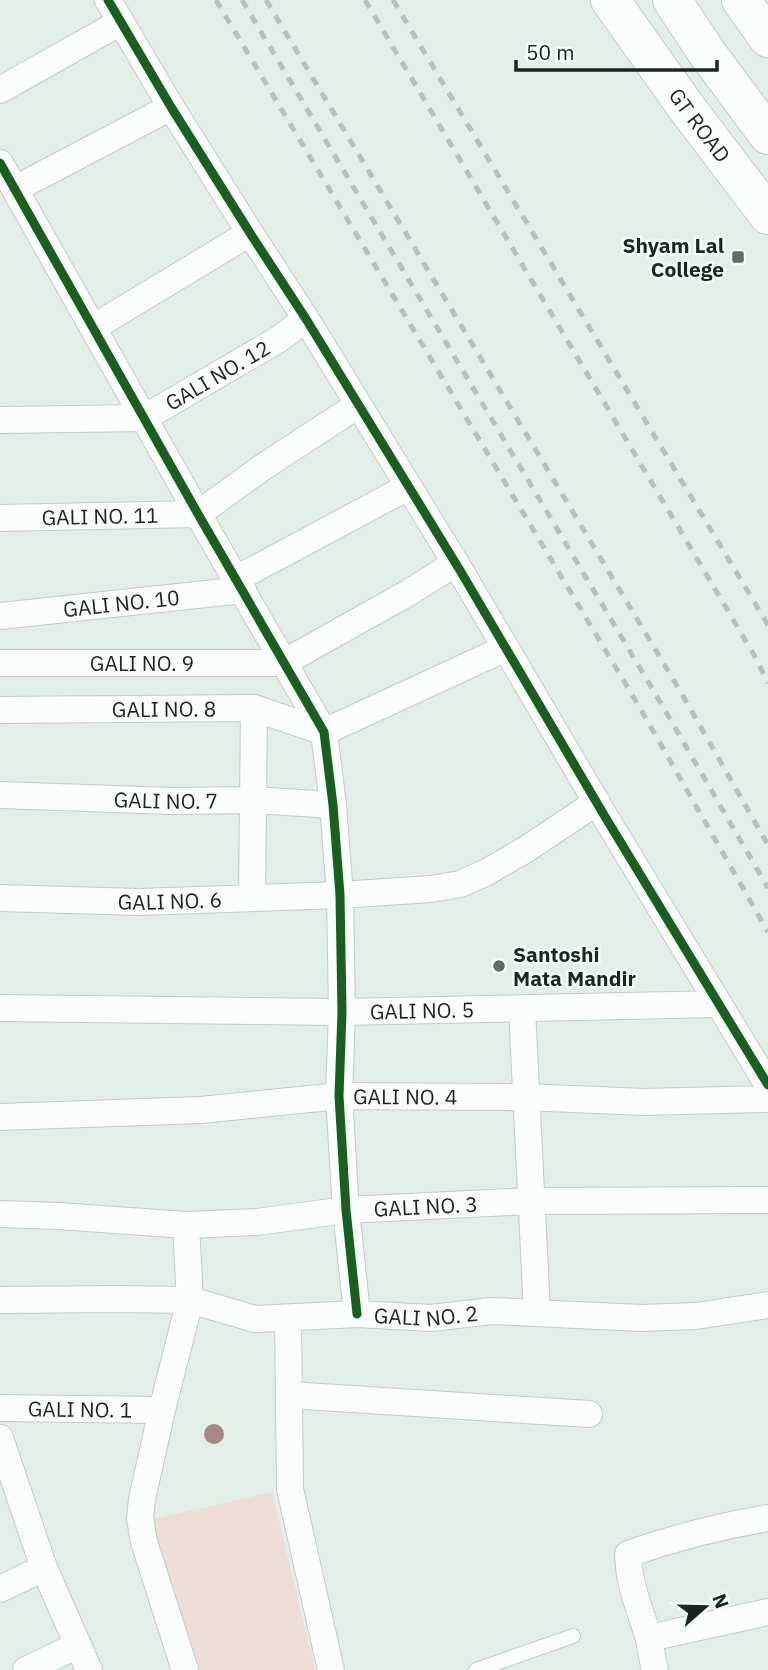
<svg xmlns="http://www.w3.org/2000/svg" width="768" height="1670" font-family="'IBM Plex Sans',sans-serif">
	<rect width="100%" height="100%" fill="#e4eee9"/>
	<!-- green -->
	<path fill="#eedcd7" d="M272 1492 315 1670H199L149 1520Z"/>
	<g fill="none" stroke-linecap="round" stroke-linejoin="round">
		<!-- service casing -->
		<g stroke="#c3cbc7" stroke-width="16">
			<path id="service" d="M476 1670 573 1636"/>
		</g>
		<!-- minor casing -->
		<g stroke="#c3cbc7" stroke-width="28">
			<g id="minor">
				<path d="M108 0 171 107 250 233 306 319 461 572 604 815 768 1085"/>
				<path d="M0 90 121 22"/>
				<path d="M0 163 198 514 324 732 333 805 340 895 342 1012 339 1096 346 1210 357 1314"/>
				<path d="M15 189 171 107"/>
				<path d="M94 327 250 233"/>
				<path id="s1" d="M0 420 144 418 279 339 306 319"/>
				<path id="s2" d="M0 518 198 514 263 467 358 405"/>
				<path d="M236 579 408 487"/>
				<path id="s3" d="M0 616 243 590"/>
				<path id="s4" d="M0 663H283L408 593 456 563"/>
				<path id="s5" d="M0 710 254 708 324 732 506 648"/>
				<path id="s6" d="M0 795 171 801 253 800 333 805"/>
				<path d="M252 897 254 708"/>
				<path id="s7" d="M0 898 140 902 340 895 431 889 460 884 485 873 525 850 597 802"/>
				<path id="s8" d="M0 1008 342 1012 719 1004"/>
				<path d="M522 1009 537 1312"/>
				<path id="s9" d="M0 1117 201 1110 339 1096 525 1097 644 1102 768 1099"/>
				<path id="s10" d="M0 1214 59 1216 186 1225 257 1222 346 1210 531 1201 768 1200"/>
				<path id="s11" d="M0 1300 117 1299 190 1300 255 1319 357 1314 431 1318 492 1311 641 1318 696 1316 768 1305"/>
				<path d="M288 1318 290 1489 331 1670"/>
				<path d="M289 1395 589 1414"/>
				<path id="s12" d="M0 1408 162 1410"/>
				<path d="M0 1438 44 1568 89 1670"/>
				<path d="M0 1589 44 1568"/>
				<path d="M649 1638 768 1612"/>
				<path d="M26 1670 78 1645"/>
				<path d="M185 1670 144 1542 140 1518 142 1499 162 1410 190 1300 186 1225"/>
				<path d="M655 1670C652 1659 651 1647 648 1636 639 1606 629 1586 628 1554 674 1538 720 1526 768 1518"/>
			</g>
		</g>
		<!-- primary casing -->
		<g stroke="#c3cbc7" stroke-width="40">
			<g id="primary">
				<path id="s13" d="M610 0 686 107 768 215"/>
			</g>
		</g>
		<!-- trunk casing -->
		<g stroke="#c3cbc7" stroke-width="40">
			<path id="trunk" d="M672 0 707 53 768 135
				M741 0 768 38"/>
		</g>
		<!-- service -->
		<use href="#service" stroke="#fbfcfc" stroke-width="14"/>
		<!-- minor -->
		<use href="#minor" stroke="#fbfcfc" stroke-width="26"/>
		<!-- primary -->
		<use href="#primary" stroke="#fbfcfc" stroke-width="38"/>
		<!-- trunk -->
		<use href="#trunk" stroke="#fbfcfc" stroke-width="38"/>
		<!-- rail -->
		<path stroke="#bbbebd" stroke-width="5" stroke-dasharray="9 9" stroke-linecap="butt" d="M216 0 640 708 768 932
			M242 0 659 700 768 888
			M266 0 679 689 768 845
			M365 0 753 653 768 683
			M393 0 768 625"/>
		<!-- cycleway casing -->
		<g stroke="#f0fef7" stroke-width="13">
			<path id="cycleway" d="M108 0 171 107 250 233 306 319 461 572 604 815 768 1085
				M0 163 198 514 324 732 333 805 340 895 342 1012 339 1096 346 1210 357 1314"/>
		</g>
		<!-- cycleway -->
		<use href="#cycleway" stroke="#1b5e20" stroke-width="9"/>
	</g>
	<!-- trees -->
	<circle fill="#a78884" cx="214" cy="1434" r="10"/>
	<!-- markers -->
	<g fill="#636b66" stroke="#f0fef7" stroke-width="2.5">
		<rect x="731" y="250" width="14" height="14" rx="3.5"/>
		<circle cx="499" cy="966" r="7"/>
	</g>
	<g text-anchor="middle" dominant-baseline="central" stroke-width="5" stroke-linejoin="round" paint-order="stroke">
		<!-- street labels -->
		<g font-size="21" fill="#1d2420" stroke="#f0fef7">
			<text stroke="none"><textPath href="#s13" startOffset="154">GT ROAD</textPath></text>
			<text stroke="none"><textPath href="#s1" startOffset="229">GALI NO. 12</textPath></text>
			<text stroke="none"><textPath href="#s2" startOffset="100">GALI NO. 11</textPath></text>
			<text stroke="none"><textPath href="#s3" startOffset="122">GALI NO. 10</textPath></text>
			<text stroke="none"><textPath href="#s4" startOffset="142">GALI NO. 9</textPath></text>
			<text stroke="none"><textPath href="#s5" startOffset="164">GALI NO. 8</textPath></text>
			<text stroke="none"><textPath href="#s6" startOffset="166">GALI NO. 7</textPath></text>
			<text stroke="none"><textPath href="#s7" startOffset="170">GALI NO. 6</textPath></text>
			<text stroke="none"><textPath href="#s8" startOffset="422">GALI NO. 5</textPath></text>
			<text stroke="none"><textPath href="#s9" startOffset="406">GALI NO. 4</textPath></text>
			<text stroke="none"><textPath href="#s10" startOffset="427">GALI NO. 3</textPath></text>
			<text stroke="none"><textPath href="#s11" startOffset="429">GALI NO. 2</textPath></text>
			<text stroke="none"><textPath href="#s12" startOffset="80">GALI NO. 1</textPath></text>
		</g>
		<!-- poi labels -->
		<g font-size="21" font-weight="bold" fill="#1d2420" stroke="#f0fef7" text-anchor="end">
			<text x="724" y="245">Shyam Lal<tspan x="724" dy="24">College</tspan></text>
			<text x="513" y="954" text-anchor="start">Santoshi<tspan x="513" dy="24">Mata Mandir</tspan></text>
		</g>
	</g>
	<!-- north arrow -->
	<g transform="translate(705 1607) rotate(70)" stroke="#f0fef7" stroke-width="5" paint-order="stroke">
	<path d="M0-5L12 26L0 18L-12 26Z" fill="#1d2420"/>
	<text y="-10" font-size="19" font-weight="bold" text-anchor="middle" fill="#1d2420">N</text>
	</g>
	<!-- scale -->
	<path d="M516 60v10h201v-10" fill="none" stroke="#1d2420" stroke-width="3.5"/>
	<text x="526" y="60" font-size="21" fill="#1d2420" stroke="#f0fef7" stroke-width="5" paint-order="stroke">50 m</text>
</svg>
